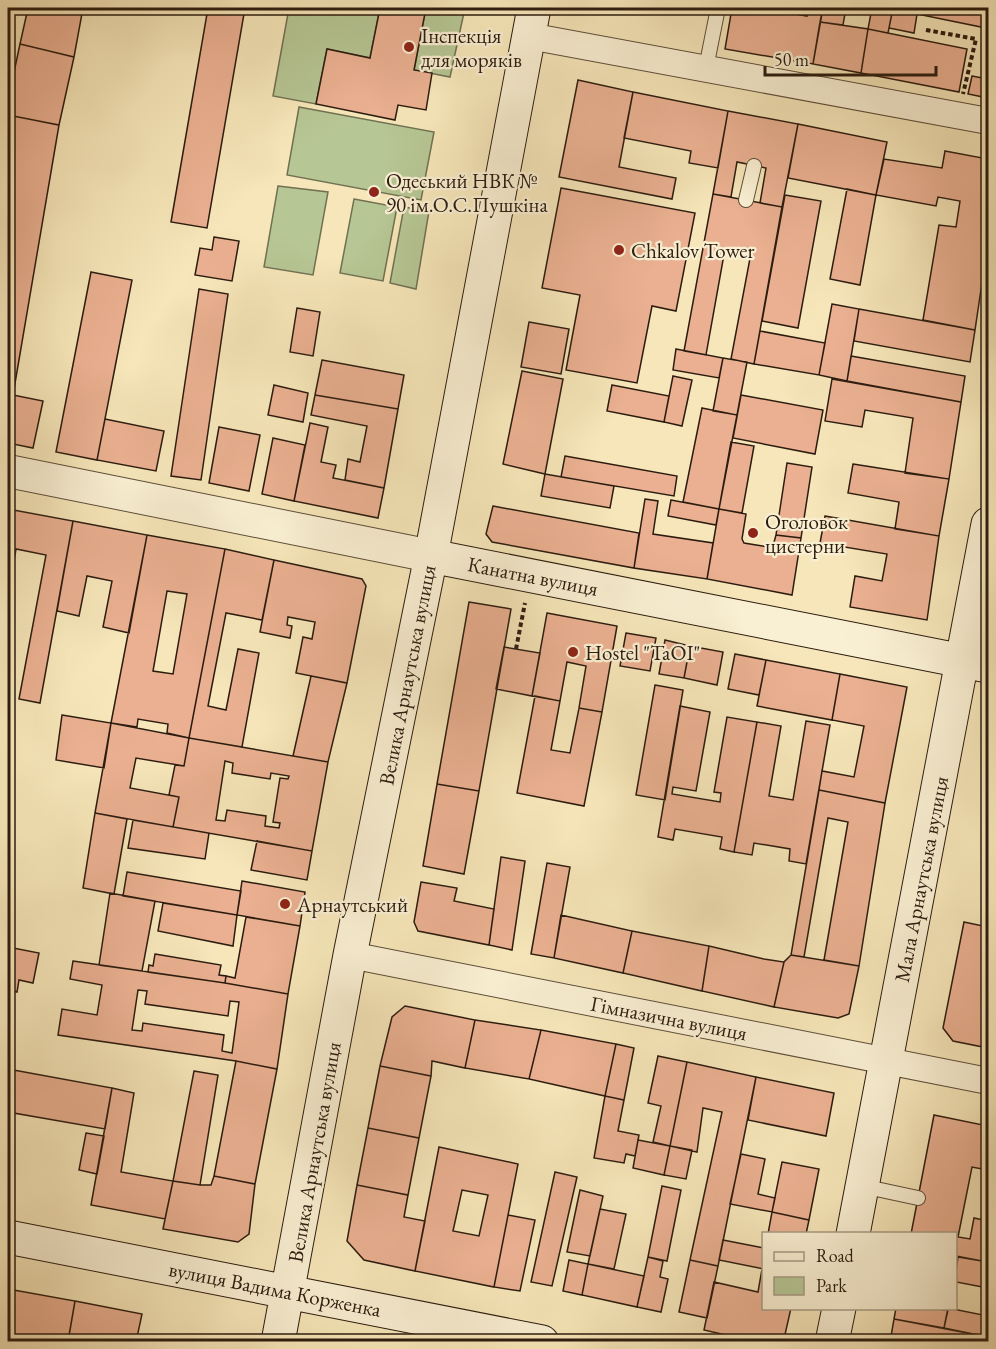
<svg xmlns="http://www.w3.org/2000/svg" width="996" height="1349" font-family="'EB Garamond',serif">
	<rect width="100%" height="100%" fill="#f6e6b9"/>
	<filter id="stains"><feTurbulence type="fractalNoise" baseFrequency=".00333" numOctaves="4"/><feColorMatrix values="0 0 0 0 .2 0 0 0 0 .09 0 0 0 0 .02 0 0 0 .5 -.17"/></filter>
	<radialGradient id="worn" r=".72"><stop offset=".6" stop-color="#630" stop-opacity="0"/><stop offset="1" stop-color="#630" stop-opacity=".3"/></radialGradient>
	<!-- green -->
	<path fill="#b6c694" stroke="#717152" stroke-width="1.5" d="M289 8H380L370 58 327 49 316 104 273 96Z
		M426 8H465L450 77 414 70Z
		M299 107 434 132 421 200 287 175Z
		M278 186 328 192 313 275 264 267Z
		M354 199 397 207 383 281 340 273Z
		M404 207 429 211 416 289 390 283Z"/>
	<!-- building -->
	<path fill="#eab091" stroke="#2c1c0f" stroke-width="1.5" fill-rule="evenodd" d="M28 8H83L74 57 20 44Z
		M208 8H245L207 228 171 222Z
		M380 8H426L414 70 432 73 426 110 398 105 395 120 316 104 327 49 370 58Z
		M732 8H796V14L807 16 808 8H823L813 64 725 49Z
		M823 8H846L843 25 820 22Z
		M872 8H893L888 33 868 29Z
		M893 8H913L912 13 917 14 914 33 889 28Z
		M913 8H988V16L986 28 912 13Z
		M820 22 868 29 861 73 813 64Z
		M868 29 967 49 959 92 861 73Z
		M20 44 74 57 59 125 8 115V100Z
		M972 76 988 79V98L968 94Z
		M578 80 633 92 619 167 676 178 672 199 559 177Z
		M633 92 728 111 718 168 689 163 691 151 624 138Z
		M728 111 798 124 782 207 760 203 766 168 737 162 731 197 713 194Z
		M8 115 59 125 13 395 8 394Z
		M798 124 887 142 876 195 788 178Z
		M945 151 988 159V242L975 330 923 320 939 225 956 227 960 201 938 197 936 206 876 195 884 159 942 168Z
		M561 188 695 213 676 311 652 306 637 383 566 370 580 295 542 288Z
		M847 189 876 195 860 285 830 279Z
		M713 194 782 207 754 364 731 359 751 253 725 249 706 355 684 351Z
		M785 195 821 201 798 328 762 321Z
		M214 237 239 241 232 281 195 275 200 248 212 250Z
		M91 272 132 280 97 460 56 452Z
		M199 289 228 294 201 480 171 476Z
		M832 304 859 309 847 381 819 375Z
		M297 308 320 312 313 356 290 352Z
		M859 309 975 330 970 362 854 341Z
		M529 322 569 329 561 374 521 367Z
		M760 331 825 343 819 375 754 364Z
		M676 349 723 358 719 378 673 370Z
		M851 356 965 376 961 402 847 381Z
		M723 358 747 362 737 415 713 411Z
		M322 360 404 375 398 409 315 395Z
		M522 371 563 379 545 474 503 464Z
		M673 376 692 380 682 426 664 422Z
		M832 379 961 402 949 479 905 473 913 418 865 410 862 427 825 421Z
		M274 385 308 393 303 422 268 415Z
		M612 385 669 396 664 422 607 411Z
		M8 394 43 401 33 448 8 443Z
		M315 395 398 409 384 488 345 480 348 459 360 462 367 426 311 415Z
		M741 395 823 410 815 454 733 438Z
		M702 408 737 415 719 509 683 502Z
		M105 419 164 431 156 471 97 460Z
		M310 423 328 427 321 462 336 465 333 478 384 488 378 518 294 501Z
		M219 427 260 435 249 491 209 483Z
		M273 438 305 445 294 501 262 494Z
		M731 442 754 446 742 513 719 509Z
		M565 456 677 476 674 496 561 477Z
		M787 463 812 467 801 538 776 535Z
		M853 464 949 479 939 536 895 529 899 502 848 493Z
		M545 474 614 486 610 508 541 496Z
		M645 499 658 501 653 534 713 543 707 579 634 568Z
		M671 500 719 509 716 525 668 516Z
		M493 506 639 533 634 568 492 542 486 534Z
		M8 509 73 521 40 703 19 699 46 555 16 549 8 596Z
		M719 509 746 514 742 539 744 543 769 547 773 546 776 535 801 538 792 595 707 579Z
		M825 516 939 536 927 620 850 607 855 576 882 581 887 554 820 543Z
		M73 521 147 535 129 633 103 627 112 581 87 576 79 616 57 611Z
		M147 535 225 549 189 738 167 733 168 724 138 719 137 727 111 723ZM167 591 187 594 173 674 153 671Z
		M225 549 274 560 262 620 226 613 208 706 226 710 238 649 259 653 242 747 189 738Z
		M274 560 362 579 366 586 347 683 296 673 303 637 312 639 315 622 288 617 287 625 292 626 290 638 260 632Z
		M469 602 511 609 479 791 437 784Z
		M547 613 617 626 602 712 579 708 586 666 567 662 560 701 532 696Z
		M626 633 656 638 650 671 620 666Z
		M665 640 690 646 684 678 659 674Z
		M690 646 723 652 717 685 684 678Z
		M504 647 540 653 532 696 496 689Z
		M735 654 766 660 759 695 728 689Z
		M766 660 840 674 832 720 757 706Z
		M840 674 907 687 885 803 819 790 822 771 854 777 864 726 832 720Z
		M311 676 347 683 328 762 293 756Z
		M655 685 683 690 665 800 636 795Z
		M535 696 560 701 551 750 570 753 579 708 602 712 584 806 517 793Z
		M680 706 710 712 696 791 673 787 672 794 720 802 721 793 714 792 727 717 757 722 734 852 720 849 722 837 675 829 673 840 658 837Z
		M62 715 111 723 104 768 56 760Z
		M806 721 830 725 806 864 789 861 790 849 754 843 752 855 734 852 757 722 781 726 769 796 793 800Z
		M111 723 189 738 184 766 136 758 130 788 179 797 173 827 95 813Z
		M189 738 328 762 312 851 173 827 179 797 169 795 175 765 184 766ZM225 761 233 763 232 773 270 779 271 773 289 776 288 779 280 778 273 822 280 823 279 828 265 826 266 816 227 810 225 821 216 820Z
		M437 784 479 791 464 874 423 866Z
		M819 790 885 803 859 966 824 960 848 822 828 818 804 957 791 955Z
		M95 813 127 819 114 894 83 888Z
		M133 820 209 833 205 859 128 848Z
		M257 841 312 851 307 880 251 870Z
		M501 857 525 861 512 950 489 945Z
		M547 863 570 867 554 958 531 954Z
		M127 872 241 891 237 915 123 896Z
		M242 881 305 892 300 926 237 915Z
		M421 882 457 888 454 901 494 909 489 945 418 931 414 922Z
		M110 893 155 901 142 971 99 965Z
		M163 903 237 915 233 946 158 931Z
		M561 915 632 931 623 973 554 958Z
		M246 917 300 926 288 994 225 983 226 976 235 978Z
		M964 922 988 927V1048L953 1041 943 1028Z
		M632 931 709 946 702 991 623 973Z
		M709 946 764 959 784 962 774 1007 702 991Z
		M8 947 39 953 33 983 19 980 17 992 8 990Z
		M155 954 221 965 219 975 226 976 225 983 148 972 149 965 153 966Z
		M791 955 859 966 849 1014 838 1018 774 1007 784 962Z
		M73 961 225 983 288 994 277 1069 236 1061 58 1035 62 1009 97 1015 102 985 70 979ZM138 990 147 991 145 1004 228 1016 230 1001 239 1002 232 1053 222 1051 224 1035 143 1023 142 1031 132 1030Z
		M405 1006 475 1020 465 1068 432 1061 431 1076 380 1066 392 1017Z
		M475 1020 541 1030 529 1079 465 1068Z
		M541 1030 616 1044 605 1096 529 1079Z
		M616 1044 634 1048 624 1100 605 1096Z
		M658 1056 687 1062 670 1146 653 1142 661 1106 648 1103Z
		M236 1061 277 1069 255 1184 214 1176Z
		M687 1062 756 1077 718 1266 690 1260 722 1112 703 1108 697 1152 670 1146Z
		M380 1066 431 1076 419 1138 368 1128Z
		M8 1069 112 1088 105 1129 8 1112Z
		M194 1071 218 1075 200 1185 173 1181Z
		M756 1077 834 1093 826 1136 748 1120Z
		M112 1088 134 1093 121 1172 173 1181 165 1219 91 1205Z
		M605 1096 624 1100 618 1131 639 1135 635 1156 626 1154 624 1163 594 1158Z
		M934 1115 988 1126V1170L972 1167 958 1237 970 1239 974 1218 988 1221 982 1261 956 1256V1234H911Z
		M368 1128 419 1138 408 1195 357 1185Z
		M86 1133 104 1136 97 1174 79 1170Z
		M638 1140 670 1146 664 1175 633 1168Z
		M670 1146 692 1150 686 1179 664 1175Z
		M439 1147 518 1164 494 1287 415 1271ZM462 1190 488 1195 479 1236 453 1231Z
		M741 1154 765 1159 758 1194 775 1198 772 1212 730 1204Z
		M782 1162 819 1169 809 1220 772 1212Z
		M555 1172 577 1177 552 1286 531 1282Z
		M214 1176 255 1184 249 1234 238 1242 163 1229 173 1181 200 1185H211Z
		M357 1185 408 1195 404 1217 425 1221 415 1271 364 1260 347 1241Z
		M662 1186 681 1190 667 1261 648 1257Z
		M580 1190 603 1196 590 1256 567 1252Z
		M600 1209 626 1214 614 1269 588 1264Z
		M772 1212 809 1220 806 1234H768Z
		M508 1215 535 1220 520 1291 494 1287Z
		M723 1240 764 1248V1269L719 1260Z
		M648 1257 663 1261 660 1277 668 1279 661 1312 637 1307Z
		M958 1257 988 1262V1288L956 1282V1271Z
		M569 1260 588 1264 582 1295 563 1291Z
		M690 1260 718 1266 707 1318 679 1312Z
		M588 1264 644 1276 637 1307 582 1295Z
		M762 1269H764V1308H791L784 1339 780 1342H756L704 1330 714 1282 758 1292Z
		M8 1289 75 1301 68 1342H8Z
		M75 1301 142 1314 136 1342 68 1341Z
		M896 1308H944L943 1310H948L944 1328 894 1319Z
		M948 1308 988 1316V1337L944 1328Z
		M894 1319 988 1337V1342H890Z"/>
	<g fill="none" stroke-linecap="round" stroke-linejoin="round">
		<!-- service casing -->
		<g stroke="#5e4e3a" stroke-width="16">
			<path id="service" d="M706 68 718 8
				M746 200 754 166
				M862 1186 918 1198"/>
		</g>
		<!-- minor casing -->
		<g stroke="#5e4e3a" stroke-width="28">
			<path id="minor" d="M529 36 988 121
				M350 955 988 1081"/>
		</g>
		<!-- tertiary casing -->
		<g stroke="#5e4e3a" stroke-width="34">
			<path id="tertiary" d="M8 471 431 556"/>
		</g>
		<!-- secondary casing -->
		<g stroke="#2c1c0f" stroke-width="35">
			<path id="secondary" d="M431 556 988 666
				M853 1234 988 524
				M8 1237 542 1342
				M278 1342 350 955 431 556 534 8
				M832 1342 839 1308"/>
		</g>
		<!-- path -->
		<path stroke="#2c1c0f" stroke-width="4" stroke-dasharray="4.5 3" stroke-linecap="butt" d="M926 30 976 39 963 94
			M516 649 525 603
			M735 1342 736 1337"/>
		<!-- service -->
		<use href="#service" stroke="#f9efd2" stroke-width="14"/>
		<!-- minor -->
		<use href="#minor" stroke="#f9efd2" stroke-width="26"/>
		<!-- tertiary -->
		<use href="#tertiary" stroke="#f9efd2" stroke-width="32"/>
		<!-- secondary -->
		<use href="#secondary" stroke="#f9efd2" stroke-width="33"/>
	</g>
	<!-- markers -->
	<g fill="#8f2418" stroke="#f9efd2" stroke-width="2">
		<circle cx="409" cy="47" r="6"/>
		<circle cx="374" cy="192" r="6"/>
		<circle cx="619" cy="250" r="6"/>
		<circle cx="753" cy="533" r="6"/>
		<circle cx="573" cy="652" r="6"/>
		<circle cx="285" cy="904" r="6"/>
	</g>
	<g text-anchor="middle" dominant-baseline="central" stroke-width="4.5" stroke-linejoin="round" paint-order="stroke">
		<!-- poi labels -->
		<g font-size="21" fill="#2c1c0f" stroke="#f9efd2" text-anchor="start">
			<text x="421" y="35">Інспекція<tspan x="421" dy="24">для моряків</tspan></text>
			<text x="386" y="180">Одеський НВК №<tspan x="386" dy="24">90 ім.О.С.Пушкіна</tspan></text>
			<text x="631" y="250">Chkalov Tower</text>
			<text x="765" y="521">Оголовок<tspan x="765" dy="24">цистерни</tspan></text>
			<text x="585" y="652">Hostel "TaOI"</text>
			<text x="297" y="904">Арнаутський</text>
		</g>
		<!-- street labels -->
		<g font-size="21" fill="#2c1c0f" stroke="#f9efd2">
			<text transform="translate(533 576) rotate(11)">Канатна вулиця</text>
			<text transform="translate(407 675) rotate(-79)">Велика Арнаутська вулиця</text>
			<text transform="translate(921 879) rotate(-79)">Мала Арнаутська вулиця</text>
			<text transform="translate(669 1018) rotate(11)">Гімназична вулиця</text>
			<text transform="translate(314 1152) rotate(-80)">Велика Арнаутська вулиця</text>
			<text transform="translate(275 1289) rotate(11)">вулиця Вадима Корженка</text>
		</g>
	</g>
	<!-- margin -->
	<rect width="996" height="1349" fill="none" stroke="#f6e6b9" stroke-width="30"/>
	<rect x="9" y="9" width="978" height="1331" fill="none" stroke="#2c1c0f" stroke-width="3"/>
	<rect x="15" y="15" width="966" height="1319" fill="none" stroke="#2c1c0f" stroke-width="1.5"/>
	<!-- legend -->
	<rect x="762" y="1232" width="195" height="78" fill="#f9efd2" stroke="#a79b84" stroke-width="1.5"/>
	<rect x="774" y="1252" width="30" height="9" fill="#f9efd2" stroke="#a79b84" stroke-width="1.5"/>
	<text x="816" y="1262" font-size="18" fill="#2c1c0f">Road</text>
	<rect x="774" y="1277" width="30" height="18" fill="#b6c694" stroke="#a79b84" stroke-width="1.5"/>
	<text x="816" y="1292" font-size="18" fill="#2c1c0f">Park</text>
	<!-- scale -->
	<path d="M765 66v9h171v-9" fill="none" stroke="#2c1c0f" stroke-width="3"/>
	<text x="774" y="66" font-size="18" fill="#2c1c0f" stroke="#f9efd2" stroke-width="4.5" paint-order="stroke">50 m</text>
	<rect width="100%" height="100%" filter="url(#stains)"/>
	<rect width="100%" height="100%" fill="url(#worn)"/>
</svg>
